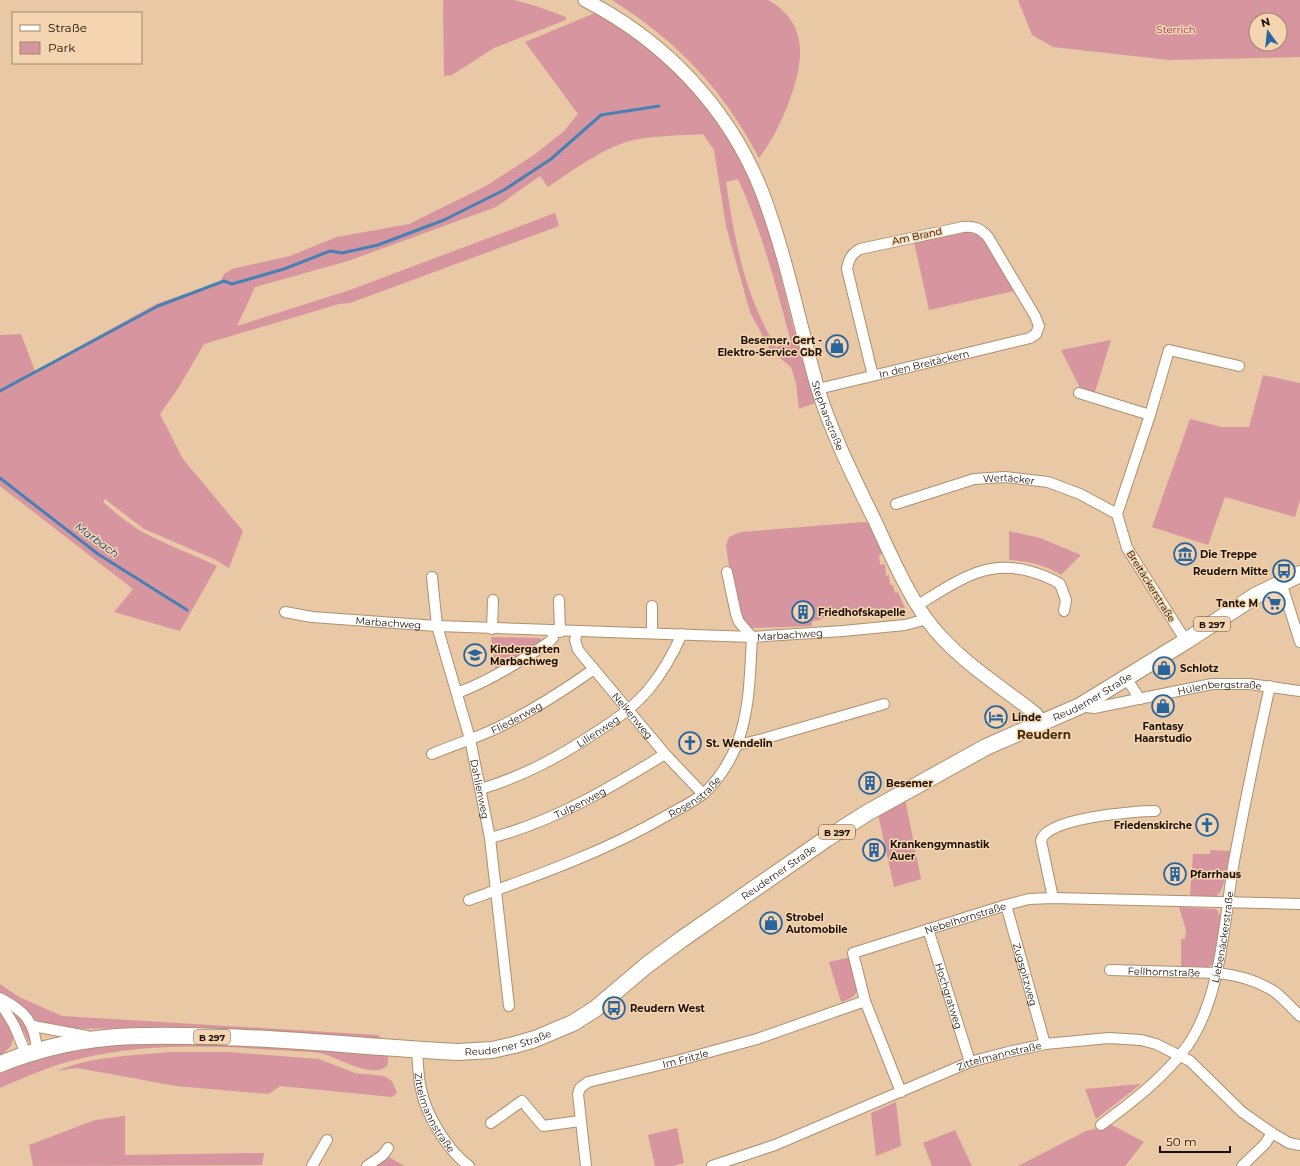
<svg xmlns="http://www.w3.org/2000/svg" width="1300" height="1166" font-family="Montserrat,sans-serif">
	<rect width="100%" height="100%" fill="#e8c8a5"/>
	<!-- green -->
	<path fill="#d7959f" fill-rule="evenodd" d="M443 0H514L536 6 566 17V20L494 48 452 75 444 76Z
		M612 0H768C813 25 802 68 787 107 779 126 772 141 759 158 723 89 678 42 612 0Z
		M1018 0H1300V57L1169 60 1053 47 1032 35ZM1256 20H1280V44H1256Z
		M595 13 600 14 639 38 698 94 727 133 744 166 759 199 770 233 796 338 815 403 799 409 796 383 791 367 770 350 750 312 726 226 714 150 703 134C678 136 650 135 626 142 597 152 573 170 548 187L540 176 496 207 348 261 255 287 237 326 350 290 555 213 559 226 350 303 339 304 204 344 179 387 160 414 183 459 243 531 229 568 214 559 144 529 105 499 103 502C115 512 128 524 143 532 166 545 193 554 217 566L180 631 114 612 133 589 0 486V335L21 334 35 371 156 304 220 282 224 274 232 269 290 256 337 237 409 224 486 186 534 155 564 131 578 114 525 42ZM738 179C762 231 776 286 791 342L776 347C744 293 735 243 726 182Z
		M962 231 979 235 985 239 1014 291 929 310 914 242Z
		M1111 340 1095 392 1080 388 1061 350Z
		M1263 375 1300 383V500L1295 517 1225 497 1208 545 1152 527 1190 419 1222 427H1249Z
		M864 522 871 524 883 554 879 555 880 565 885 564 886 576 889 575 890 585H893L895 593 898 592 905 608 898 609V613L821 618V620L812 621V626L753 628C735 620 730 571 727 553L726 545 729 537 741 532Z
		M1009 531 1040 538 1081 555 1061 575C1046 565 1027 561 1009 560Z
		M491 637 540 638 542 643 496 671Z
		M905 799 921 879 894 887 878 814Z
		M1210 850 1230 851C1228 860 1225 893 1216 896 1209 898 1198 896 1190 896L1193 854H1210Z
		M1179 907 1216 909 1221 917 1213 963C1207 971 1191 968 1181 967V939H1185L1186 930Z
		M851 957 858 988C856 997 849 999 841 1002L829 962Z
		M0 984 19 997 62 1016 378 1035 381 1038 389 1039 159 1028 56 1029 40 1024 13 999 0 992Z
		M0 1009 14 1035 11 1046 0 1056Z
		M15 1011 28 1027 31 1041 29 1042 13 1012Z
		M201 1041 388 1055V1065C374 1081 336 1056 320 1053 305 1051 290 1051 275 1050 211 1045 141 1043 79 1059 51 1065 26 1077 0 1088V1074C63 1042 133 1044 201 1041Z
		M169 1052H228L319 1059 355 1073 384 1076 392 1081 397 1093 392 1097 280 1086 269 1094 176 1086 77 1068 57 1071C92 1056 131 1056 169 1052Z
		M1141 1084 1096 1119 1085 1089Z
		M896 1102 901 1146 876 1156 871 1113Z
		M125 1116V1155L264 1153 262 1165 33 1166 29 1145 95 1120Z
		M1112 1125 1144 1142 1125 1166H1018L1086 1131Z
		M677 1128 684 1163 673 1166H655L648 1135Z
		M955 1130 972 1166H932L923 1143Z
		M386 1155 404 1166H371Z"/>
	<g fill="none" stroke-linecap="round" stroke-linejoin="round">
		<!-- stream -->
		<path stroke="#4980b4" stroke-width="3" d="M0 391 158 306 224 281 232 284 284 269 330 251 342 253 378 245 444 220 504 190 551 159 601 115 659 106
			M0 478 98 554 187 610"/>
		<!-- minor casing -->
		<g stroke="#ae8f6e" stroke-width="12">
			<g id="minor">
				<path id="s1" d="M818 389 1030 338 1036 334 1039 326 1035 316 988 237C980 228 974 226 963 227L860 249C851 254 849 259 847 269L873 376"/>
				<path d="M1079 393 1150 415"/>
				<path id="s2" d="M896 504 974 479 1005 477 1048 482 1080 494 1117 514"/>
				<path id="s3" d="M432 577 437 626 470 739 490 838 509 1006"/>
				<path d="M1281 582 1300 642"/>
				<path d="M559 600 560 632"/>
				<path d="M918 605C954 583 984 559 1029 571 1040 574 1051 578 1060 584L1066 600 1064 611"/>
				<path d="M652 606V633"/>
				<path id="s4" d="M285 612 312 617 437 626 752 637 843 631 905 625 927 619"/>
				<path d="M492 629 493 600"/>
				<path id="s5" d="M577 632 575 640 578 650 665 754 703 794"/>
				<path d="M1186 641 1127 548 1117 514 1150 415 1169 350 1239 366"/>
				<path d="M1126 678 1140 699"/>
				<path d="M457 693C490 681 520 662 549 642L553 638 552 631"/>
				<path id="s6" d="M1080 706 1094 708 1212 684H1249L1300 691"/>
				<path d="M737 745 763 739 884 704"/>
				<path id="s7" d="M432 754C453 745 476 738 497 728 532 711 563 691 594 669"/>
				<path id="s8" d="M481 789C526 775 559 757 598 731 617 719 635 706 649 689 663 672 673 654 682 634"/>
				<path id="s9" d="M490 838C553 822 610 788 665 754"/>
				<path d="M1053 898 1041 841C1044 818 1135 811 1155 811"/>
				<path id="s10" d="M469 900C536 876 604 852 666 816 678 809 692 803 703 794 717 782 730 762 737 744 750 711 750 672 752 637L739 622 736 614 727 572"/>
				<path id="s11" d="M1006 905 1045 1044"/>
				<path id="s12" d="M928 929 970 1062"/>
				<path id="s13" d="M1110 970 1217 973C1237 975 1258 981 1275 992 1284 999 1292 1008 1300 1016"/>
				<path d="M0 998C25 1011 35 1022 37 1051"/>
				<path d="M0 1002 14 1025 26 1054"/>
				<path d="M33 1026 87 1036"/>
				<path id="s14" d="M417 1050C418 1063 418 1077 421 1089 426 1115 448 1151 469 1166"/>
				<path id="s15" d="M901 1092 865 1001 853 953 1006 905 1029 899 1053 898 1300 904"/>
				<path d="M491 1123 522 1101 543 1126 580 1121"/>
				<path id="s16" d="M1101 1125C1132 1102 1165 1077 1188 1045 1222 995 1224 920 1234 861 1245 802 1257 744 1270 686"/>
				<path d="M312 1166 327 1140"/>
				<path d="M367 1166 383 1155 388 1148"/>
				<path id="s17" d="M586 1166 578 1094 580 1088 588 1082 680 1060 757 1039 865 1001"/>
				<path id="s18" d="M712 1166 775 1145 970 1062 1008 1052 1045 1044 1109 1038 1141 1040 1156 1044 1190 1061 1242 1112 1272 1133 1289 1143 1300 1145"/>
				<path d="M1242 1166 1265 1144 1272 1133"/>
			</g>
		</g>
		<!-- tertiary casing -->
		<g stroke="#ae8f6e" stroke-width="15">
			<g id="tertiary">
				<path id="s19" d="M585 0C665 41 729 108 762 192 786 255 799 322 817 386 831 432 853 476 874 519 890 553 905 589 927 620 957 660 998 684 1036 714L1042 723"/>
			</g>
		</g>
		<!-- primary casing -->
		<g stroke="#ae8f6e" stroke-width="18">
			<g id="primary">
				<path id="s20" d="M0 1064C77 1033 139 1034 220 1037 299 1039 378 1048 458 1052L492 1050 514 1045 535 1039 573 1023 595 1009 647 965 682 939 826 839 867 813 986 747 1080 706 1186 641 1255 596 1300 574"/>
			</g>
		</g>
		<!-- minor -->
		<use href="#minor" stroke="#fff" stroke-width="10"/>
		<!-- tertiary -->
		<use href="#tertiary" stroke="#fff" stroke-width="13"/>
		<!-- primary -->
		<use href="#primary" stroke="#fff" stroke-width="16"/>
	</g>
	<!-- icons -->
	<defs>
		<g id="shop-ring" transform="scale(1.15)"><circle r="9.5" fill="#f5d5b1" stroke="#29659d" stroke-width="1.5"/><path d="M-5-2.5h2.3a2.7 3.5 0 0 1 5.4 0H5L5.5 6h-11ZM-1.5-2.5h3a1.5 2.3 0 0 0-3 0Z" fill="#29659d"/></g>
		<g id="museum-ring" transform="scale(1.15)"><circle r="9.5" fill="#f5d5b1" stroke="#29659d" stroke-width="1.5"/><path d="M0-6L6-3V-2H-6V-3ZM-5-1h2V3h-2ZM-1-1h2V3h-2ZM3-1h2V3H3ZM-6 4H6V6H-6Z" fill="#29659d"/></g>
		<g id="bus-ring" transform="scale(1.15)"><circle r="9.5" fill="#f5d5b1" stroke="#29659d" stroke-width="1.5"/><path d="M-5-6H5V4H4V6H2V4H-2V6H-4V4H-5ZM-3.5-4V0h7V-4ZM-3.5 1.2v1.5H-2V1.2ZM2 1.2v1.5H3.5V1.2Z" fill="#29659d"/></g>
		<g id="supermarket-ring" transform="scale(1.15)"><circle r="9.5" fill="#f5d5b1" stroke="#29659d" stroke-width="1.5"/><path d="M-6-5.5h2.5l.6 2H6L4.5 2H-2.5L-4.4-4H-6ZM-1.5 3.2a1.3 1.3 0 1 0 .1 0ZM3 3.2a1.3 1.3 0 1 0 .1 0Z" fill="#29659d"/></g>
		<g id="building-ring" transform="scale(1.15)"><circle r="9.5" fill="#f5d5b1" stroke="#29659d" stroke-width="1.5"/><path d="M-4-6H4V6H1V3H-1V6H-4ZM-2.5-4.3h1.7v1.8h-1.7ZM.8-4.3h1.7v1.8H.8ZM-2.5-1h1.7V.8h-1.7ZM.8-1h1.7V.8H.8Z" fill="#29659d"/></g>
		<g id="school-ring" transform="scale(1.15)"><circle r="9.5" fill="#f5d5b1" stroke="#29659d" stroke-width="1.5"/><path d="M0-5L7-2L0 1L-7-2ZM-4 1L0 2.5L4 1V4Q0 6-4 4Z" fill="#29659d"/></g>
		<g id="hotel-ring" transform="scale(1.15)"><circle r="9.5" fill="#f5d5b1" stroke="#29659d" stroke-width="1.5"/><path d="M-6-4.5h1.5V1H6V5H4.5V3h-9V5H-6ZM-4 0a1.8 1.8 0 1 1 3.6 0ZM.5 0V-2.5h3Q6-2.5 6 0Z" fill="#29659d"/></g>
		<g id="church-ring" transform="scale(1.15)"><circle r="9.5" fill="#f5d5b1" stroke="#29659d" stroke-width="1.5"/><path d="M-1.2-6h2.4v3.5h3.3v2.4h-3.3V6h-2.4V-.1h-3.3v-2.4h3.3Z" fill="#29659d"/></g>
	</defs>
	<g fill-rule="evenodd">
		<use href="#shop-ring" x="837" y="346"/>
		<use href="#museum-ring" x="1185" y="554"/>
		<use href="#bus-ring" x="1284" y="571"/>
		<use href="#supermarket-ring" x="1274" y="603"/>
		<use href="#building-ring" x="803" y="612"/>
		<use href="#school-ring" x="475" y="655"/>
		<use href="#shop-ring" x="1164" y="668"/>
		<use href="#shop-ring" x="1163" y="706"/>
		<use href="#hotel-ring" x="996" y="717"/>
		<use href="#church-ring" x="690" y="743"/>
		<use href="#building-ring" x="870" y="783"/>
		<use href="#church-ring" x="1207" y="825"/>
		<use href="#building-ring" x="874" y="850"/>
		<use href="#building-ring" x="1175" y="874"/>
		<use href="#shop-ring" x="771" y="923"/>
		<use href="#bus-ring" x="614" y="1008"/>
	</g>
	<g text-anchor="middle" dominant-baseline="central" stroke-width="3" stroke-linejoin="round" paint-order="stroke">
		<!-- shield labels -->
		<g fill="#f5d5b1" stroke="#5d4c39" stroke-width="1">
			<rect x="1194" y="617" width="36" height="14" rx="3"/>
			<rect x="819" y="825" width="36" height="14" rx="3"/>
			<rect x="194" y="1030" width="36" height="14" rx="3"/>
		</g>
		<g font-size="9" font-weight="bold" fill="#1c1105">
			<text x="1212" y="624">B 297</text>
			<text x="837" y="832">B 297</text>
			<text x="212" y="1037">B 297</text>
		</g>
		<!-- park labels -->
		<g font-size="10" fill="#913148" stroke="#f5d5b1">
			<text x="1176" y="29">Sterrich</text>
		</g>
		<!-- street labels -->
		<g font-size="10" fill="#1c1105" stroke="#f5d5b1">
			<text transform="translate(917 236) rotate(-12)">Am Brand</text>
			<text stroke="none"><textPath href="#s1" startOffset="109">In den Breitäckern</textPath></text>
			<text stroke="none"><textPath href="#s19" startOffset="500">Stephanstraße</textPath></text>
			<text stroke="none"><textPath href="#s2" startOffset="117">Wertäcker</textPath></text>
			<text transform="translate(1151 586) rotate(58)">Breitäckerstraße</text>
			<text stroke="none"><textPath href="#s4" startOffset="104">Marbachweg</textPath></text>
			<text stroke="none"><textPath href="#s4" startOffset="506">Marbachweg</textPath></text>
			<text stroke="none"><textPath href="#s6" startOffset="142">Hülenbergstraße</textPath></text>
			<text stroke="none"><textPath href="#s20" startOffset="1197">Reuderner Straße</textPath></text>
			<text stroke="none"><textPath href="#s5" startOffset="104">Nelkenweg</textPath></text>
			<text stroke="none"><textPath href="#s7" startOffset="92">Fliederweg</textPath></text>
			<text stroke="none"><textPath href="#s8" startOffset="131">Lilienweg</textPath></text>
			<text stroke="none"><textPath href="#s3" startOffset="218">Dahlienweg</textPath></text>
			<text stroke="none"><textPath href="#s10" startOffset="249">Rosenstraße</textPath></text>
			<text stroke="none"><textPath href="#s9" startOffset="97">Tulpenweg</textPath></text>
			<text stroke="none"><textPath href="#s20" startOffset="837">Reuderner Straße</textPath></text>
			<text stroke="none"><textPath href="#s15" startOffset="265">Nebelhornstraße</textPath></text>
			<text stroke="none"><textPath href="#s16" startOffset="233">Liebenäckerstraße</textPath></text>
			<text stroke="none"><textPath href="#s13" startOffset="54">Fellhornstraße</textPath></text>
			<text stroke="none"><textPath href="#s11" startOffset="72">Zugspitzweg</textPath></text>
			<text stroke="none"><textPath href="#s12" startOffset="70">Hochgratweg</textPath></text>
			<text stroke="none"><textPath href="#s20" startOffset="513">Reuderner Straße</textPath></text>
			<text stroke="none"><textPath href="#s18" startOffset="308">Zittelmannstraße</textPath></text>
			<text stroke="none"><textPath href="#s17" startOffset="189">Im Fritzle</textPath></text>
			<text stroke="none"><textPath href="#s14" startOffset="66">Zittelmannstraße</textPath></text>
		</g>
		<!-- poi labels -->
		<g font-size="10" font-weight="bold" fill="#1c1105" stroke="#f5d5b1" text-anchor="start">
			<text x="822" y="340" text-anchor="end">Besemer, Gert -<tspan x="822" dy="12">Elektro-Service GbR</tspan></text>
			<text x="1200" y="554">Die Treppe</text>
			<text x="1268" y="571" text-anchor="end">Reudern Mitte</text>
			<text x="1258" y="603" text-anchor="end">Tante M</text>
			<text x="818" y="612">Friedhofskapelle</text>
			<text x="490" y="649">Kindergarten<tspan x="490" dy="12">Marbachweg</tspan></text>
			<text x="1180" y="668">Schlotz</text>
			<text x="1012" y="717">Linde</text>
			<text x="1163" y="726" text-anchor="middle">Fantasy<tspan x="1163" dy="12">Haarstudio</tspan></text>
			<text x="706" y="743">St. Wendelin</text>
			<text x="886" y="783">Besemer</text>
			<text x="1192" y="825" text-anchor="end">Friedenskirche</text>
			<text x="890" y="844">Krankengymnastik<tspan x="890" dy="12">Auer</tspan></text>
			<text x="1190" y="874">Pfarrhaus</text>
			<text x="786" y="917">Strobel<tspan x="786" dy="12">Automobile</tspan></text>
			<text x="630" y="1008">Reudern West</text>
		</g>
		<!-- water labels -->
		<g font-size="11" font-style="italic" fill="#0a497c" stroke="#f5d5b1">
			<text transform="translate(97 540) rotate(36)">Marbach</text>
		</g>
		<!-- quarter labels -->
		<g font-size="12" font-weight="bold" fill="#472e0d" stroke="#f5d5b1">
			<text x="1044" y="734">Reudern</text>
		</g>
	</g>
	<!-- legend -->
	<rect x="12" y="12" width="130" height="52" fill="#f5d5b1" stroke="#9e876c"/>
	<rect x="20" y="25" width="20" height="6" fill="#ffffff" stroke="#9e876c"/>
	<text x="48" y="32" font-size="12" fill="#1c1105">Straße</text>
	<rect x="20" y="42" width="20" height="12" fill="#d7959f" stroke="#9e876c"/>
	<text x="48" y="52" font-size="12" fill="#1c1105">Park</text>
	<!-- north arrow -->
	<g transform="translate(1268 32) rotate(345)"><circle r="19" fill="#f5d5b1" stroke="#9e876c"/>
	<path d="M0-3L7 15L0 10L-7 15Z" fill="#29659d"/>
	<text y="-6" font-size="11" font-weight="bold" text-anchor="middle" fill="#1c1105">N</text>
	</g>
	<!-- scale -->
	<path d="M1160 1146v6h70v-6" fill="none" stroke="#1c1105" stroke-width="2"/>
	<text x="1166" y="1146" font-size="12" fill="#1c1105" stroke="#f5d5b1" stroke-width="3" paint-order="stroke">50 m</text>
</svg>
